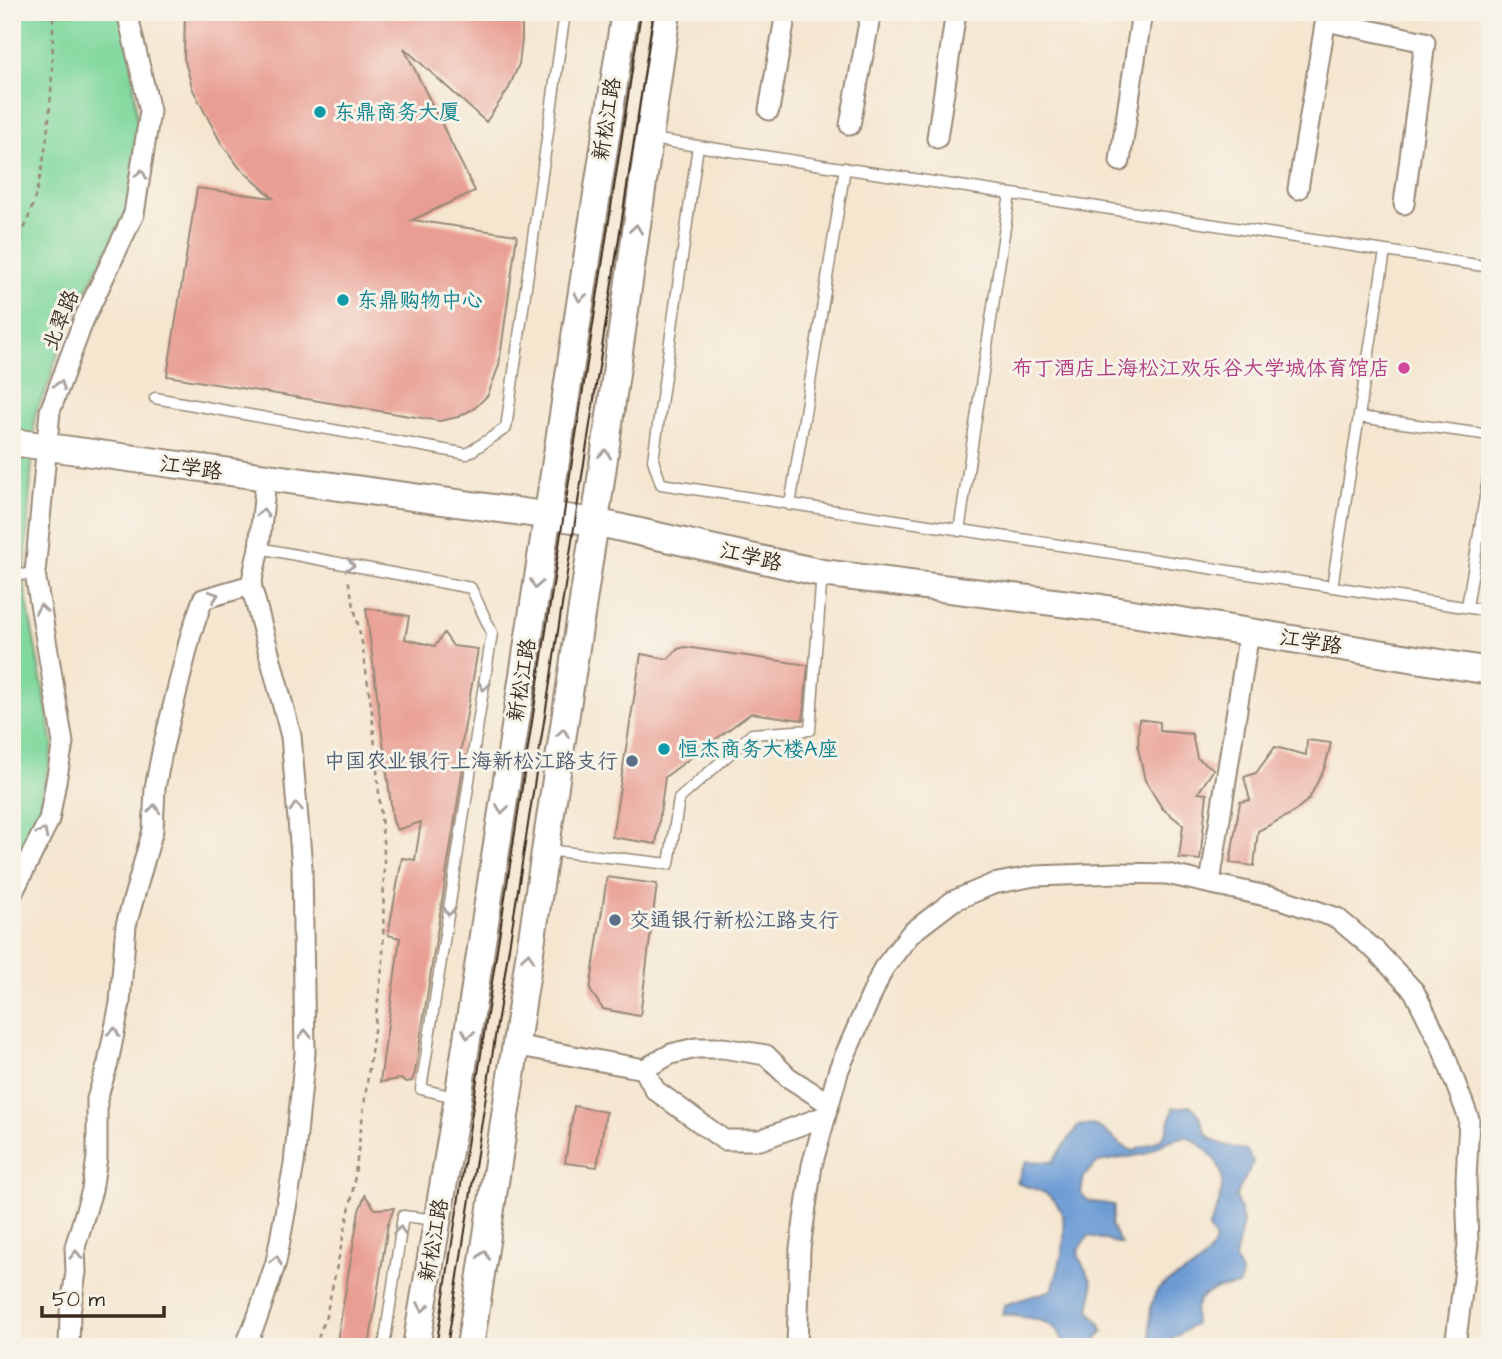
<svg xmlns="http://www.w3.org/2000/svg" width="1502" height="1359" font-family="'Architects Daughter','LXGW WenKai TC',sans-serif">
	<rect width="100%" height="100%" fill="#f7f3e8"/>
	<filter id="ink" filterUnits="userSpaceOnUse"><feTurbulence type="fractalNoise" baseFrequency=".0143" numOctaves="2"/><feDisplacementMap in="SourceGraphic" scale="14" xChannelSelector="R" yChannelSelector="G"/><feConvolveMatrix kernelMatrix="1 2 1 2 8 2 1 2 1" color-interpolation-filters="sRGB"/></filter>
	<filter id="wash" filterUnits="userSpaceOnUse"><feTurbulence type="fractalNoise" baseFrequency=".00686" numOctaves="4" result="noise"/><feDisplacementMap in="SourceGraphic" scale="28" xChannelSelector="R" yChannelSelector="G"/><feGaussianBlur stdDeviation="1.57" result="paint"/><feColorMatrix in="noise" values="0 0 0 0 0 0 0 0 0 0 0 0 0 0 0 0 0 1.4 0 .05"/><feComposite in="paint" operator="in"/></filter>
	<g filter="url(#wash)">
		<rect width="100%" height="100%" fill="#f5e6d0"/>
		<!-- green -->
		<path fill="#80d89d" stroke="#5e815e" stroke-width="2" d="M12 12H120L132 59 137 124 129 206 63 337 48 386 35 414 24 584 53 745 40 808 12 869Z"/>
		<!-- water -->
		<path fill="#6d9cd5" stroke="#54637a" stroke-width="2" d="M1191 1106C1201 1114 1201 1121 1205 1131 1211 1145 1235 1147 1247 1151L1253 1162 1236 1196 1243 1222 1235 1259 1242 1276 1238 1286C1225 1287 1201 1290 1196 1306 1194 1311 1195 1319 1195 1324L1168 1342V1347H1150C1152 1330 1147 1313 1154 1297 1164 1272 1202 1279 1216 1239L1208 1229C1229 1185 1231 1161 1186 1136L1168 1141 1145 1154 1098 1162 1084 1176 1081 1193 1088 1201 1114 1205 1111 1226 1121 1244 1090 1236C1066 1254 1086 1264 1092 1283 1094 1291 1090 1302 1089 1311L1099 1322 1103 1331 1094 1342V1347H1065C1059 1316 1028 1319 1002 1314L1004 1305 1052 1290C1060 1265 1077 1214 1048 1195 1040 1189 1026 1187 1017 1183L1026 1161 1052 1162 1078 1126C1108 1120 1108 1143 1134 1151 1164 1136 1165 1145 1173 1108Z"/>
		<g id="blocks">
			<!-- building -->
			<path fill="#e99e93" d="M185 12H522V40L519 64 509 88 486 122 404 48 475 191 412 220 517 235 499 365 488 395 475 408 458 417 440 421 167 376 197 188 273 198 239 167 221 143 193 90 184 58Z
				M366 608 409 616 405 639 435 646 444 633 453 646 478 649 459 760 464 761 415 1073 412 1081 406 1082 401 1079 380 1082 400 938 388 935 402 858 415 860 421 822 397 830 393 821Z
				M685 647 808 665 803 720 751 713 665 777 656 844 612 837 641 654 668 659 678 649Z
				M1139 719 1160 722V731L1192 734 1197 758 1214 769 1198 793 1207 794 1200 860 1179 858 1183 825 1162 808 1145 780 1138 748Z
				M1307 740 1331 743 1325 767 1309 799 1291 814 1258 831 1254 866 1230 863 1240 802 1250 800 1244 777 1256 773 1275 747 1306 755Z
				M607 877 657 884 640 1016 603 1009 590 990Z
				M574 1106 606 1112 597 1167 565 1163Z
				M365 1195 375 1209 394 1208 388 1224 369 1347H336L359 1211Z"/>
		</g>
	</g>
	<g filter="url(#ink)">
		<use href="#blocks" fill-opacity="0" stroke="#988877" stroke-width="2"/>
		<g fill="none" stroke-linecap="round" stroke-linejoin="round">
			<!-- lane casing -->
			<g stroke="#988877" stroke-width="13">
				<path id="lane" d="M652 139 1490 267
					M698 146 653 460 661 484 1490 611
					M155 398 467 454 506 428 565 12
					M1359 417 1490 435
					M790 505 845 168
					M959 531 1010 194
					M259 548 471 588 492 633 421 1089 458 1098
					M12 576 35 573
					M1332 587 1385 251
					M1467 607 1490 467
					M546 850 669 864 679 799 752 734 810 730 822 573
					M384 1347 403 1216 437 1220"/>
			</g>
			<!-- street casing -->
			<g stroke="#988877" stroke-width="23">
				<path id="street" d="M1326 21 1425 42 1404 204
					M769 110 786 12
					M850 125 871 12
					M937 138 956 12
					M1120 161 1142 12
					M1298 189 1327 12
					M1210 883 1249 632
					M12 894 49 820 63 743 35 573 50 411 84 319 134 214 150 111 127 12
					M514 1045 644 1069 655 1090 724 1140H760L825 1116
					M644 1069 671 1054 696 1048H723L766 1055 788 1077 828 1103
					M69 1347 70 1313 76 1272 75 1247 92 1190 97 1158V1099L108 1063 120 1003 126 925 153 830 155 788 163 747 191 634 203 599 251 585
					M245 1347 258 1316 276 1262 294 1164 305 1053 302 867 291 736 251 585 259 548 266 479
					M797 1347 800 1248 812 1165 839 1069 883 969 911 933 953 901 993 884 1035 876 1118 873 1167 874 1284 900 1337 918 1376 951 1414 991 1441 1045 1469 1119 1466 1180 1468 1245 1455 1347"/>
			</g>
			<!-- secondary casing -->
			<g stroke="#988877" stroke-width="30">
				<path id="secondary" d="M12 442 595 522 822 573 1101 608 1490 671
					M416 1347 458 1098 625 12
					M470 1347 595 522 667 12"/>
			</g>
			<!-- path -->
			<path stroke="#988877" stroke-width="2.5" stroke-dasharray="5 5" stroke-linecap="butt" d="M12 256C50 182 52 102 53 20L51 12
				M315 1347 326 1316 352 1197 383 962 384 852 372 712 362 643 348 579"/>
			<!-- lane -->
			<use href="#lane" stroke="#fff" stroke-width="10"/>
			<!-- street -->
			<use href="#street" stroke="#fff" stroke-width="19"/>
			<!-- secondary -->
			<use href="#secondary" stroke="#fff" stroke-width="26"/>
			<!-- tram -->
			<path stroke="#3b2a1e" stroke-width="2" d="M436 1347 641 12
				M447 1347 654 12"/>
		</g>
		<!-- one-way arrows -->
		<defs><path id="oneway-chevron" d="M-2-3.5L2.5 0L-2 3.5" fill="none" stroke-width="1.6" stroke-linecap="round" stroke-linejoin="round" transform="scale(1.75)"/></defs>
		<g stroke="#a79f9a">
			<use href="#oneway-chevron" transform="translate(141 174) rotate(-81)"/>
			<use href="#oneway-chevron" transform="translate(636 229) rotate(-82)"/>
			<use href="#oneway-chevron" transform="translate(580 297) rotate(99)"/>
			<use href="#oneway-chevron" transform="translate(60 385) rotate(-70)"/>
			<use href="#oneway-chevron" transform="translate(605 454) rotate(-82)"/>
			<use href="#oneway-chevron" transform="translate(263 513) rotate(-83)"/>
			<use href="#oneway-chevron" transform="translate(350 565) rotate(11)"/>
			<use href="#oneway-chevron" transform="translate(536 584) rotate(99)"/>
			<use href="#oneway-chevron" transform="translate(214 596) rotate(-18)"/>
			<use href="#oneway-chevron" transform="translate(41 609) rotate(-99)"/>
			<use href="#oneway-chevron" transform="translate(484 686) rotate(99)"/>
			<use href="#oneway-chevron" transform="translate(563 733) rotate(-81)"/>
			<use href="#oneway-chevron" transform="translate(296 807) rotate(-95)"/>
			<use href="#oneway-chevron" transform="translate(154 809) rotate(-86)"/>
			<use href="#oneway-chevron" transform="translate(502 809) rotate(99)"/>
			<use href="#oneway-chevron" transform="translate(43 833) rotate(-63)"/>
			<use href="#oneway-chevron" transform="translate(449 911) rotate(99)"/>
			<use href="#oneway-chevron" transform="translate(528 957) rotate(-81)"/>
			<use href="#oneway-chevron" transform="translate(114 1032) rotate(-79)"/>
			<use href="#oneway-chevron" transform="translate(305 1034) rotate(-91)"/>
			<use href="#oneway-chevron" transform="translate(468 1034) rotate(99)"/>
			<use href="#oneway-chevron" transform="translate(400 1231) rotate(-82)"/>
			<use href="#oneway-chevron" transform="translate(76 1255) rotate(-89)"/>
			<use href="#oneway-chevron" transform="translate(484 1255) rotate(-81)"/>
			<use href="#oneway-chevron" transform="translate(276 1260) rotate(-77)"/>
			<use href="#oneway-chevron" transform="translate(423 1307) rotate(100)"/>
		</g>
	</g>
	<!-- markers -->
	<g fill="#0f9aa8" stroke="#f7f3e8" stroke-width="2.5">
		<circle cx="320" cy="112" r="7"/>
		<circle cx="343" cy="300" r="7"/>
		<circle cx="664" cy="749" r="7"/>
	</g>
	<circle fill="#d1479c" stroke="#f7f3e8" stroke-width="2.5" cx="1404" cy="368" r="7"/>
	<g fill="#5c6f8a" stroke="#f7f3e8" stroke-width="2.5">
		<circle cx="632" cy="761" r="7"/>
		<circle cx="615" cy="920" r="7"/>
	</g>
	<g text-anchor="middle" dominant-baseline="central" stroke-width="6" stroke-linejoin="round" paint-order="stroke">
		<!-- culture labels -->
		<g font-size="21" fill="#0d838f" stroke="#f7f3e8" text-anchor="start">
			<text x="334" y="112">东鼎商务大厦</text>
			<text x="357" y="300">东鼎购物中心</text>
			<text x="678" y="749">恒杰商务大楼A座</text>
		</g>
		<!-- street labels -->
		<g font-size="21" fill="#3b2a1e" stroke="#f7f3e8">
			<text transform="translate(607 119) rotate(-81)">新松江路</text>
			<text transform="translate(61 320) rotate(-68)">北翠路</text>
			<text transform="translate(191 468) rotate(8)">江学路</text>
			<text transform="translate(751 557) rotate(13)">江学路</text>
			<text transform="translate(1311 642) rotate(9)">江学路</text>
			<text transform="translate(522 680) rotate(-81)">新松江路</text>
			<text transform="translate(434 1240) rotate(-80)">新松江路</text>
		</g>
		<!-- hotel labels -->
		<g font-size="21" fill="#b23c85" stroke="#f7f3e8" text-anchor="end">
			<text x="1390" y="368">布丁酒店上海松江欢乐谷大学城体育馆店</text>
		</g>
		<!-- service labels -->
		<g font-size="21" fill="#4e5e75" stroke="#f7f3e8" text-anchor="end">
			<text x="618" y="761">中国农业银行上海新松江路支行</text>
			<text x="629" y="920" text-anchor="start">交通银行新松江路支行</text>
		</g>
	</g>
	<!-- margin -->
	<rect width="1502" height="1359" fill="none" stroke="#f7f3e8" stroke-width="42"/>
	<!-- scale -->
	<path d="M42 1306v10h122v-10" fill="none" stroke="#3b2a1e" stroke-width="3.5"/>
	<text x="52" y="1306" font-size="21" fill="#3b2a1e" stroke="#f7f3e8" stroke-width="5" paint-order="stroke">50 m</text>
</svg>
